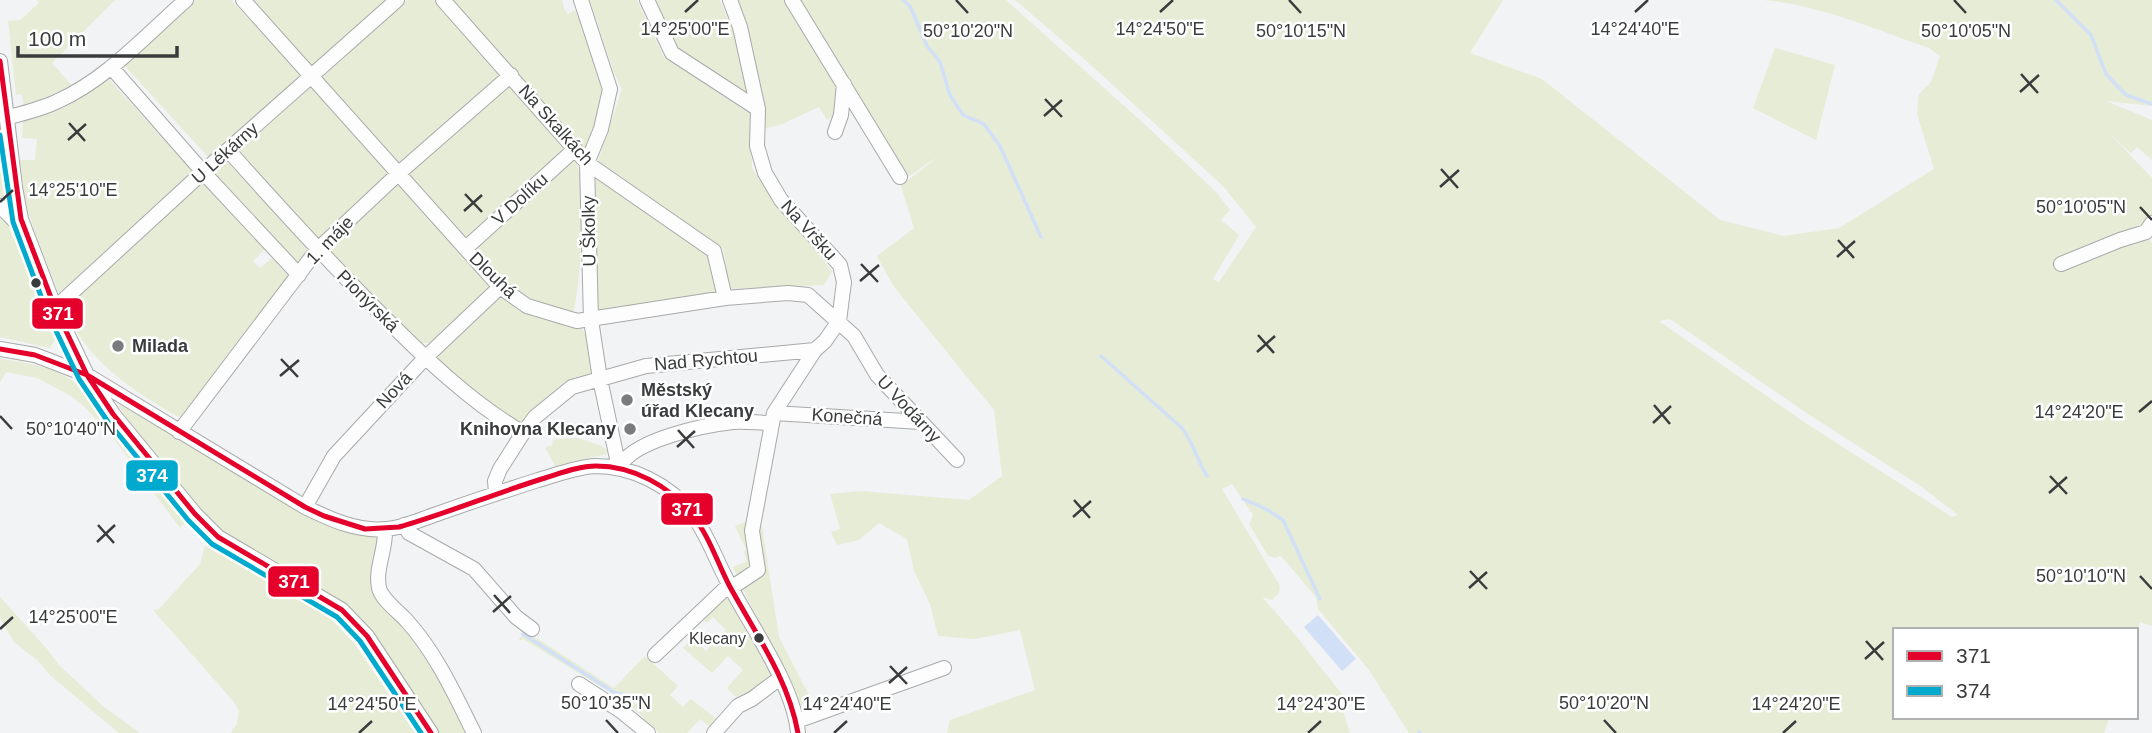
<svg xmlns="http://www.w3.org/2000/svg" width="2152" height="733" font-family="Arial,sans-serif">
	<rect width="100%" height="100%" fill="#f2f3f4"/>
	<!-- green -->
	<path fill="#e6ecd6" fill-rule="evenodd" d="M37 0H115L52 63 75 89 24 107 22 94 16 95 8 21 20 20 39 3Z
		M195 0H231L301 74 210 159 124 65Z
		M248 0H388L310 69Z
		M407 0H436L503 76 399 167 321 79Z
		M452 0H562L564 9 568 14 576 10 605 84 590 144 585 149Z
		M590 0H637L664 57 750 114 752 168 771 197 832 271 824 285 732 289 729 287 723 248 598 161 622 89 614 73Z
		M653 0H720L730 25 734 23 754 99 676 47Z
		M735 0H788L840 83 835 115 827 120 819 107 780 125 763 129V97Z
		M795 0H1006L1151 130 1217 193 1230 210 1221 220 1239 235 1213 279 1219 282 1256 227 1223 186 1092 66 1015 0H1503L1470 53 1542 79 1720 220 1784 236 1839 228 1934 169 1917 114 1919 94 1931 82 1940 56 1929 48C1874 29 1821 5 1763 0H2152V106L2106 101 2152 120V160L2137 147 2131 153 2110 134 2152 178V215L2140 231 2152 243V626L2140 622 2136 634V630H1895V717H2110L2104 733H1409L1369 670 1318 609 1316 597 1281 556 1275 558 1268 556 1249 524 1253 515 1232 484 1222 489 1280 586 1279 593 1272 600 1262 597 1292 631 1345 698 1343 711 1350 733H947L950 720 1035 690 1020 630 974 639 938 636 930 604 914 571 907 539 879 523 859 540 837 545 831 532 840 529 830 494 860 491 969 500 1002 476 994 410 894 287 877 256 914 228 901 186 940 155 905 179ZM1670 319 1808 414 1922 487 1958 515 1952 517 1807 424 1659 321Z
		M1775 48 1835 65 1816 140 1753 108Z
		M107 77 193 172 59 293C41 249 22 208 20 160H35L37 139 22 138 23 118 79 99Z
		M509 83 566 146 466 241 407 175Z
		M313 85 391 173 317 241 238 152Z
		M0 136 10 207 0 201Z
		M574 157C590 188 580 280 573 316L529 301 507 286 473 248Z
		M225 163 234 164 304 239 307 253 296 267 215 178 218 168Z
		M599 176 710 252 719 294 596 313 592 185Z
		M399 181 493 285 429 343H421L324 248Z
		M203 182 265 249 253 261 260 268 272 258 290 278 229 354 182 419C138 394 84 361 67 310L74 300Z
		M0 214 12 227 10 230 39 294 35 301C48 311 51 322 56 338L50 348 0 337Z
		M500 293 580 325 586 336 592 376 524 425 469 390 432 353Z
		M0 359C26 362 58 368 79 385L188 519 180 528 117 443 86 408 71 396 37 378 6 372 0 383Z
		M122 403 372 534 378 540 371 582 373 594 404 627 428 660 467 733H439L373 632 349 609 220 530 196 507 118 406Z
		M578 438 602 446 607 451V454L555 466 545 447 553 445 552 441 557 439Z
		M749 520 762 527 779 637 811 699 798 707 733 567 747 561 744 552 746 550 735 526Z
		M205 545 328 616 354 643 409 724 414 722 421 733H230L237 724 239 711 233 701 153 610 159 609 200 564Z
		M0 597 47 649 59 665 104 707 140 733H119L51 676 37 660 14 642 0 618Z
		M727 598 771 673 754 691 738 699 727 688 743 670 728 656 712 673 683 648 692 639 706 651 726 630 713 617 707 623 702 619Z
		M527 632 614 688 645 656 678 686 670 695 683 707 691 699 718 720 711 728 700 719 687 733H659L629 704 523 639 518 641 523 634Z"/>
	<!-- water -->
	<path fill="#d2e0f7" d="M1318 615 1356 659 1342 671 1304 627Z"/>
	<g fill="none" stroke-linecap="round" stroke-linejoin="round">
		<!-- stream -->
		<path stroke="#d2e0f7" stroke-width="3.5" d="M903 0 910 6 927 46 940 62 950 95 963 115 984 124 1000 146 1041 237
			M2056 0 2091 35 2106 74 2126 95 2152 104
			M1101 356 1182 428C1193 442 1197 460 1207 476
			M1243 499 1264 508 1283 520 1320 599
			M523 634 615 693 643 697
			M1419 732 1420 733"/>
		<!-- minor casing -->
		<g stroke="#a8a9aa" stroke-width="16">
			<path id="minor" d="M243 0 500 287 527 306 577 321 725 298 788 293 808 295 854 336 877 375 957 460
				M443 0 587 163 714 251 725 298
				M581 0 610 89 601 129 587 163 591 320 600 379 619 468
				M647 0 672 53 758 109
				M730 0 740 27 758 109 757 146 765 173 781 200 840 265 844 282 839 321 825 341 815 350 774 413 752 531 758 570 731 588
				M792 0 900 177
				M0 61 15 187 21 219 55 308 87 375 113 414 195 514 218 537 342 610 367 636 431 733
				M111 67 203 172 299 275
				M6 118C23 113 42 109 58 101 107 79 146 35 186 0
				M835 132 841 115 844 84
				M228 150C278 206 328 261 381 314 425 358 469 401 523 433
				M0 206 14 220 21 219
				M466 248 575 149
				M2061 264 2120 240 2146 232 2152 223
				M55 308 203 172 397 0
				M0 349 35 355 87 375 305 507C330 519 357 532 386 529 403 528 421 519 437 514 470 502 504 491 538 480 556 475 576 467 595 466 631 466 669 484 692 514 708 535 716 561 729 584 751 627 794 685 798 733
				M774 413 921 422
				M179 432 317 250 399 173 511 75
				M619 468C631 440 705 425 733 422 745 421 759 423 772 423
				M496 493 495 481 500 469 523 433 535 417 572 387 646 366 815 350
				M305 507 334 456 425 358 500 287
				M404 525 409 533 474 569 516 617 532 629
				M385 530C386 550 375 568 379 588 382 600 399 612 407 621 436 653 455 695 474 733
				M655 655 729 585
				M579 684 621 711 648 733
				M797 721 944 668
				M714 733 738 706 752 699 780 678"/>
		</g>
		<!-- minor -->
		<use href="#minor" stroke="#fdfdfd" stroke-width="14"/>
		<!-- bus-1 casing -->
		<g stroke="#fff" stroke-width="10">
			<path id="bus-1" d="M0 61 21 219 55 308 87 375 113 414 195 514 218 537 342 610 367 636 431 733
				M0 349 35 355 87 375 305 507 324 516 365 529 399 527C448 513 496 493 545 478 561 473 579 466 596 466 633 466 670 486 692 515 709 535 717 562 729 585 755 633 788 678 798 733"/>
		</g>
		<!-- bus-2 casing -->
		<g stroke="#fff" stroke-width="10">
			<path id="bus-2" d="M0 135 13 222 47 312 79 379 106 419 188 520 212 544 337 617 360 641 421 733"/>
		</g>
		<!-- bus-1 -->
		<use href="#bus-1" stroke="#e4002b" stroke-width="5"/>
		<!-- bus-2 -->
		<use href="#bus-2" stroke="#00a9ce" stroke-width="5"/>
	</g>
	<!-- ticks -->
	<path fill="none" stroke="#3a3b3c" stroke-width="2.5" d="M956 0 968 13M1289 0 1301 13M1954 0 1966 13M685 12 698 0M1160 12 1173 0M1635 12 1648 0M2021 74 2038 93M2020 92 2039 75M1045 99 1062 117M1044 116 1062 100M69 123 85 141M68 140 86 124M1441 169 1458 188M1440 187 1459 170M465 194 482 212M0 202 13 190M2140 207 2152 220M464 211 482 195M1838 240 1854 258M1837 257 1855 241M861 264 878 282M860 281 879 265M1258 335 1274 353M1257 352 1275 336M281 359 298 377M280 376 299 360M1654 405 1670 424M2139 412 2152 401M0 416 12 429M1653 423 1671 406M678 430 694 448M677 447 695 431M2050 476 2067 494M2049 493 2067 477M1074 500 1090 518M1073 517 1091 501M98 525 114 543M97 542 115 525M1470 571 1487 589M2140 576 2152 589M1469 588 1487 572M494 595 510 613M493 612 511 596M0 629 13 617M1866 641 1883 660M1865 659 1884 642M890 666 907 684M889 683 907 667M606 720 618 733M1604 720 1616 733M359 733 372 721M834 733 847 721M1308 733 1321 721M1783 733 1796 721"/>
	<!-- markers -->
	<g fill="#3a3b3c" stroke="#fff" stroke-width="2.5">
		<circle cx="36" cy="283" r="6"/>
		<circle cx="759" cy="638" r="6"/>
	</g>
	<g fill="#7a7b7c" stroke="#fff" stroke-width="2.5">
		<circle cx="118" cy="346" r="7"/>
		<circle cx="627" cy="400" r="7"/>
		<circle cx="630" cy="429" r="7"/>
	</g>
	<g text-anchor="middle" dominant-baseline="central" stroke-width="5" stroke-linejoin="round" paint-order="stroke">
		<!-- bus labels -->
		<g font-size="16" fill="#3a3b3c" stroke="#fff" text-anchor="end">
			<text x="746" y="638">Klecany</text>
		</g>
		<!-- street labels -->
		<g font-size="18" fill="#3a3b3c" stroke="#fff">
			<text transform="translate(556 125) rotate(48)">Na Skalkách</text>
			<text transform="translate(225 153) rotate(-42)">U Lékárny</text>
			<text transform="translate(520 199) rotate(-42)">V Dolíku</text>
			<text transform="translate(809 230) rotate(48)">Na Vršku</text>
			<text transform="translate(589 231) rotate(-91)">U Školky</text>
			<text transform="translate(330 240) rotate(-46)">1. máje</text>
			<text transform="translate(493 275) rotate(44)">Dlouhá</text>
			<text transform="translate(368 301) rotate(45)">Pionýrská</text>
			<text transform="translate(706 360) rotate(-5)">Nad Rychtou</text>
			<text transform="translate(394 390) rotate(-47)">Nová</text>
			<text transform="translate(909 409) rotate(47)">U Vodárny</text>
			<text transform="translate(847 417) rotate(4)">Konečná</text>
		</g>
		<!-- poi labels -->
		<g font-size="18" font-weight="bold" fill="#3a3b3c" stroke="#fff" text-anchor="start">
			<text x="132" y="346">Milada</text>
			<text x="641" y="390">Městský<tspan x="641" dy="21">úřad Klecany</tspan></text>
			<text x="616" y="429" text-anchor="end">Knihovna Klecany</text>
		</g>
	</g>
	<g font-size="18" text-anchor="middle" fill="#3a3b3c" stroke="#fff" stroke-width="5" stroke-linejoin="round" paint-order="stroke">
		<text x="685" y="35">14°25'00"E</text>
		<text x="1160" y="35">14°24'50"E</text>
		<text x="1635" y="35">14°24'40"E</text>
		<text x="968" y="37">50°10'20"N</text>
		<text x="1301" y="37">50°10'15"N</text>
		<text x="1966" y="37">50°10'05"N</text>
		<text x="73" y="196">14°25'10"E</text>
		<text x="2081" y="213">50°10'05"N</text>
		<text x="2079" y="418">14°24'20"E</text>
		<text x="71" y="435">50°10'40"N</text>
		<text x="2081" y="582">50°10'10"N</text>
		<text x="73" y="623">14°25'00"E</text>
		<text x="606" y="709">50°10'35"N</text>
		<text x="1604" y="709">50°10'20"N</text>
		<text x="372" y="710">14°24'50"E</text>
		<text x="847" y="710">14°24'40"E</text>
		<text x="1321" y="710">14°24'30"E</text>
		<text x="1796" y="710">14°24'20"E</text>
	</g>
	<g stroke="#fff" stroke-width="2.5">
		<rect x="31" y="297" width="53" height="33" rx="7" fill="#e4002b"/>
		<rect x="125" y="459" width="54" height="33" rx="7" fill="#00a9ce"/>
		<rect x="660" y="492" width="54" height="34" rx="7" fill="#e4002b"/>
		<rect x="267" y="565" width="53" height="33" rx="7" fill="#e4002b"/>
	</g>
	<g font-size="19" text-anchor="middle" font-weight="bold" fill="#fff">
		<text x="58" y="320">371</text>
		<text x="152" y="482">374</text>
		<text x="687" y="516">371</text>
		<text x="294" y="588">371</text>
	</g>
	<!-- legend -->
	<rect x="1893" y="628" width="245" height="91" fill="#ffffff" stroke="#b0b1b1" stroke-width="2"/>
	<rect x="1907" y="651" width="35" height="10" fill="#e4002b" stroke="#b0b1b1" stroke-width="2"/>
	<text x="1956" y="663" font-size="21" fill="#3a3b3c">371</text>
	<rect x="1907" y="686" width="35" height="10" fill="#00a9ce" stroke="#b0b1b1" stroke-width="2"/>
	<text x="1956" y="698" font-size="21" fill="#3a3b3c">374</text>
	<!-- scale -->
	<path d="M18 46v10h159v-10" fill="none" stroke="#3a3b3c" stroke-width="3.5"/>
	<text x="28" y="46" font-size="21" fill="#3a3b3c" stroke="#ffffff" stroke-width="5" paint-order="stroke">100 m</text>
</svg>
